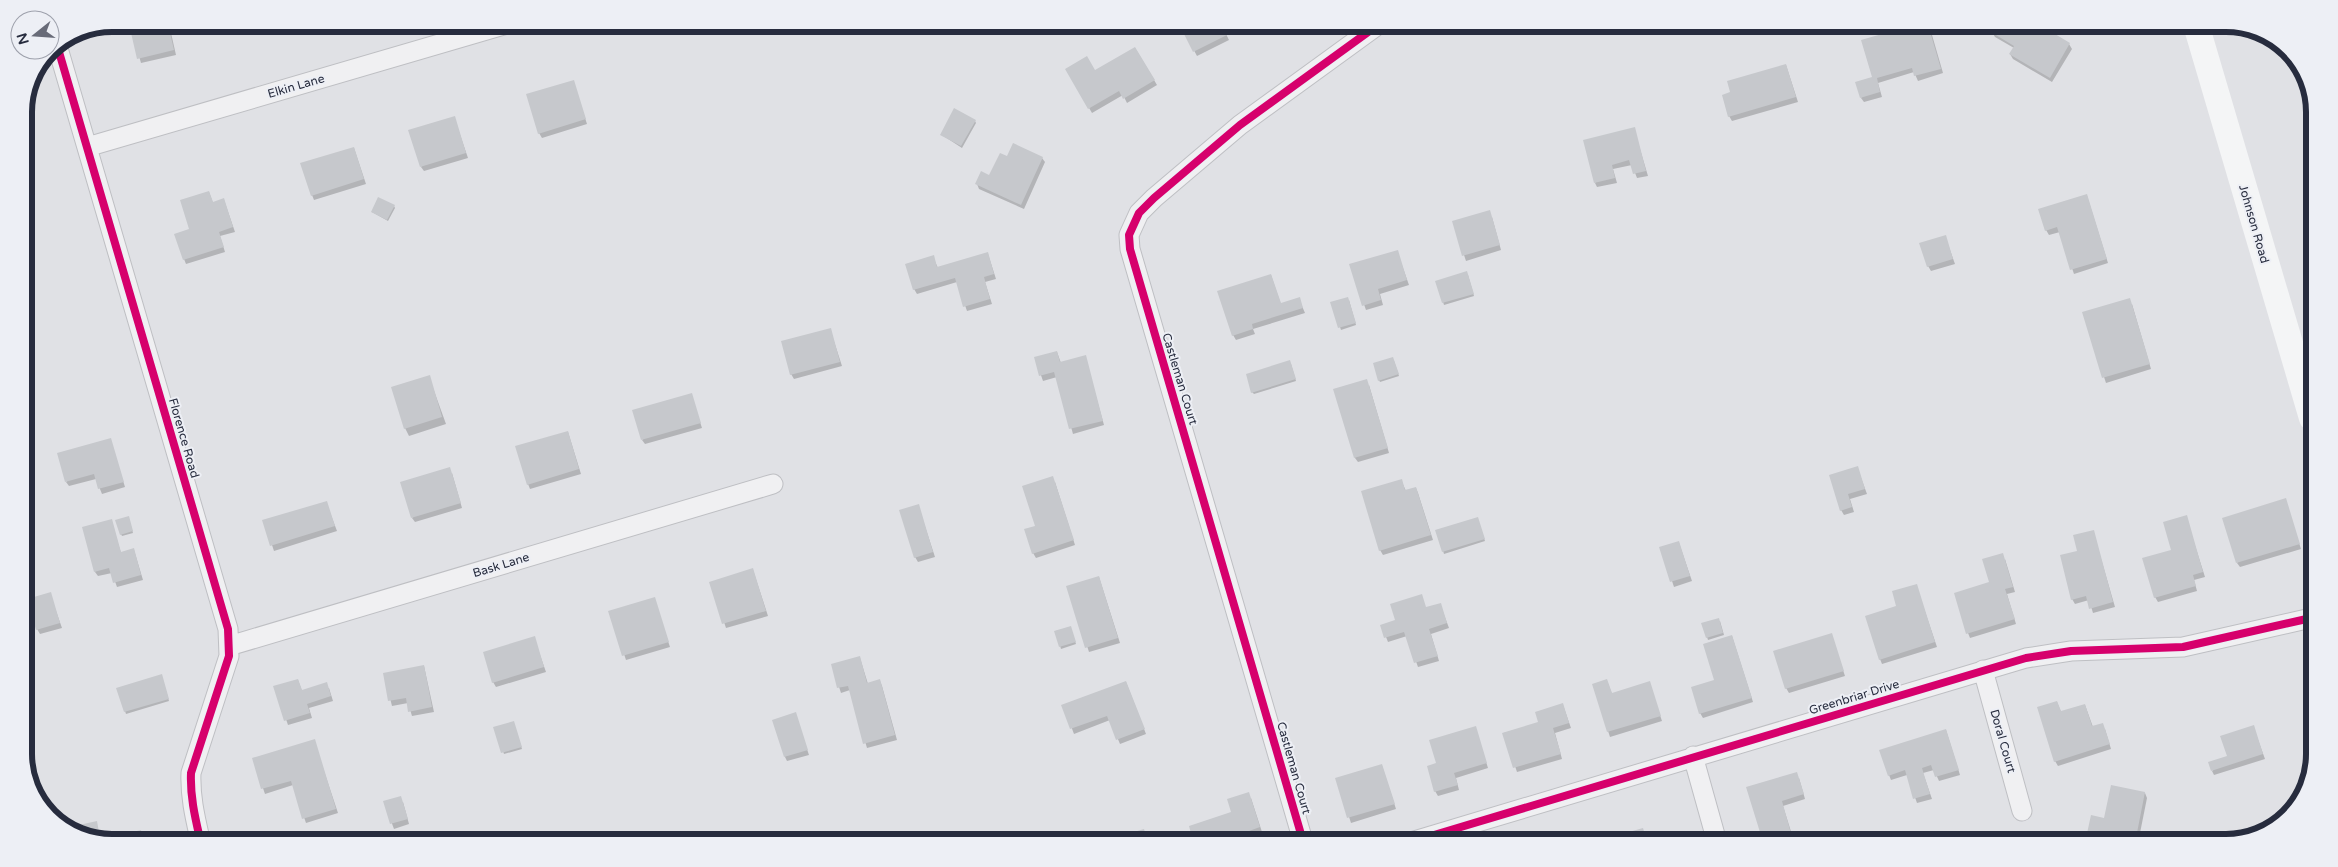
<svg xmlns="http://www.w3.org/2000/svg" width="2338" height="867" font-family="'Varela Round',sans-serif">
	<rect width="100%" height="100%" fill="#e0e1e5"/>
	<!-- shadow -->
	<path fill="#0003" d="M130 24H169L176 55 141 63Z
		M249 24H260L251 27Z
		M1181 26H1227L1223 28 1229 40 1197 56Z
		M1907 28H1930L1943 73 1918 81 1914 72 1878 83 1882 97 1864 102 1861 98 1873 78 1862 41Z
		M1994 28H2043L2069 44 2072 49 2052 82 2013 59 2010 54 2014 48 1995 37 1992 32Z
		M1135 48 1157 85 1127 103 1123 95 1092 113 1067 70 1095 72Z
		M2296 62 2314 107V119L2312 120 2309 115Z
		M1786 65 1798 102 1732 121 1729 116Z
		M573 81 587 124 542 138 539 133Z
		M454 117 468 158 424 171 421 167Z
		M975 121 976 123 962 148 942 135Z
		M1634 129 1648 176 1637 178 1632 165 1613 169 1617 183 1597 187 1595 183Z
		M354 148 366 184 314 200 312 195Z
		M1008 158H1042L1045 162 1024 209 979 189 977 184 990 177Z
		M209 192 213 203 224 200 235 232 220 236 225 252 186 264 184 259 191 230Z
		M2087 196 2108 263 2074 274 2060 232 2049 235 2046 230Z
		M394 206 395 208 388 221 372 212Z
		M1492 217 1501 250 1466 261 1453 222Z
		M1945 236 1955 264 1931 271 1928 266Z
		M1397 251 1409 285 1380 294 1383 305 1366 310 1350 265Z
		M988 254 996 279 985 282 992 304 967 311 957 282 917 294 914 289 933 257 938 268Z
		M1271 275 1281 305 1299 299 1305 313 1253 329 1255 334 1236 340 1233 335Z
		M1468 275 1474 296 1444 305 1437 282Z
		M1349 300 1356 325 1341 330 1332 303Z
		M2132 304 2151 369 2106 383 2083 313Z
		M830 329 842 366 794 379 791 374Z
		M1057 352 1061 363 1085 357 1104 425 1073 434 1057 377 1043 381 1035 358Z
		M1394 361 1399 376 1380 382 1379 380Z
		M1291 364 1296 381 1254 394 1252 392Z
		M429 377 446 424 409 436 405 428Z
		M1369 385 1389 453 1358 462 1355 458Z
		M691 394 702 428 645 444 642 440Z
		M568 432 581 474 530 489 528 484Z
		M110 439 125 487 102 494 96 479 69 486 66 482Z
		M1857 467 1867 494 1850 499 1854 512 1844 515 1841 510Z
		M452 473 462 508 415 522 412 518Z
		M1401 480 1406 491 1416 488 1418 493 1433 540 1383 555 1380 550Z
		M1055 482 1075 545 1036 558 1033 553 1036 527Z
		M2285 500 2301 549 2240 567 2237 563Z
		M326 502 337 531 274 551 264 521Z
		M918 505 935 557 918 562 915 557Z
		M2186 517 2205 577 2194 580 2197 591 2158 602 2155 597Z
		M129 519 133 533 122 536 121 534Z
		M1478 520 1485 541 1444 554 1437 530Z
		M111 521 121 553 134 550 143 580 117 587 112 573 98 576 95 572Z
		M2093 531 2115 607 2093 613 2089 600 2075 604 2072 599 2079 552Z
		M1679 543 1692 581 1674 587 1661 548Z
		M2005 559 2015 592 2007 594 2016 624 1970 638 1968 633 1990 583Z
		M753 570 768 616 726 628 711 583Z
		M1099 577 1120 643 1089 652 1068 587Z
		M1916 585 1937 647 1882 664 1880 659 1898 607Z
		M50 594 62 628 40 634 37 629Z
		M654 599 670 647 626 660 610 612Z
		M1440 604 1449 628 1431 634 1439 661 1418 667 1407 636 1388 642 1386 637 1426 608Z
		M1720 621 1724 635 1708 640 1703 624Z
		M1071 629 1076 644 1061 649 1056 631Z
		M1831 634 1845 676 1789 693 1786 688Z
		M1732 636 1753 702 1703 718 1700 713 1715 681Z
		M534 638 546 672 496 687 493 682Z
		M860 658 868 684 880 681 882 686 897 740 867 748 850 690 841 693 832 665Z
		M424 666 434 712 412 716 408 703 392 706 384 674Z
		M162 677 169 701 126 714 118 689Z
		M298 680 302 691 329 688 333 701 309 708 312 718 288 725 275 687Z
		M1607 681 1612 694 1649 683 1662 721 1610 737 1593 685Z
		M1126 682 1146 734 1120 744 1110 720 1074 734 1063 705Z
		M2057 702 2061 712 2085 705 2093 727 2105 729 2111 749 2058 766 2055 761Z
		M1563 705 1571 728 1555 733 1562 759 1517 772 1504 733 1539 723Z
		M795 714 809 755 787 761 785 757Z
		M514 724 522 749 504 754 495 728Z
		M2253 726 2265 759 2214 775 2212 771 2228 757Z
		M1475 727 1488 768 1456 778 1459 790 1438 796 1435 791 1438 764Z
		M1946 730 1960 775 1939 781 1934 770 1923 773 1932 799 1917 803 1907 775 1891 780 1889 775Z
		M314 741 338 813 306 823 293 785 265 794 253 759Z
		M1382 766 1396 809 1351 823 1337 779Z
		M1799 778 1805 799 1783 806 1794 841 1764 842 1747 788Z
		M2145 793 2147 798 2138 843 2090 842 2088 837 2105 819Z
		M1251 798 1262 832 1240 841H1195Z
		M384 802H403L409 824 394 829Z"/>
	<!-- building -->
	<path fill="#c6c8cc" d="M129 24H168L174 50 137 59Z
		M1180 26H1223L1227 35 1193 52Z
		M1903 28H1929L1941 69 1914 76 1912 68 1877 78 1880 92 1860 98 1855 82 1872 77 1861 40Z
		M1993 28H2045L2070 43 2050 78 2009 54 2014 46 1991 32Z
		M1135 47 1155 80 1123 99 1119 91 1088 109 1065 69 1087 56 1095 70Z
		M2295 61H2297L2314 107V114L2308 115Z
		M1786 64 1796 97 1728 117 1722 95 1730 92 1727 81Z
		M574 80 586 119 538 134 526 94Z
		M954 108 976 120 961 146 940 135Z
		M455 116 466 153 420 167 408 130Z
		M1635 127 1646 171 1633 174 1629 160 1612 165 1615 178 1594 183 1583 140Z
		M1013 143 1043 157 1021 205 975 184 981 171 989 175 1000 153 1007 156Z
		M354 147 364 179 311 196 300 163Z
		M209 191 213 202 224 198 233 227 219 232 224 247 183 260 174 234 189 229 180 200Z
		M2087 194 2107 259 2070 270 2057 227 2045 231 2038 209Z
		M378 197 395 205 387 220 371 212Z
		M1490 210 1500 245 1462 256 1452 221Z
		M1946 235 1953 259 1927 267 1919 243Z
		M1398 250 1407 280 1378 289 1381 300 1362 306 1349 264Z
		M988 252 994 274 984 277 990 299 963 307 955 278 913 290 905 264 934 255 937 267Z
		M1467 271 1474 294 1442 303 1435 281Z
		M1271 274 1281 303 1300 297 1303 308 1252 324 1253 329 1232 336 1217 291Z
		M1348 297 1356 323 1338 328 1330 302Z
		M2130 298 2150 364 2102 378 2082 312Z
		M831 328 840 362 790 375 781 341Z
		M1057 351 1060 362 1086 355 1103 421 1069 429 1054 372 1039 376 1034 357Z
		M1393 357 1399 374 1378 381 1373 363Z
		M1290 360 1296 379 1251 393 1246 374Z
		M430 375 442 417 404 429 391 387Z
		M1367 379 1388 448 1354 458 1333 389Z
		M692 393 701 423 641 440 632 410Z
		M568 431 579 469 527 485 515 446Z
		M111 438 124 482 98 489 94 474 65 482 57 453Z
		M1858 466 1865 489 1848 494 1852 507 1840 511 1829 475Z
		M450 467 461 503 411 518 400 482Z
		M1053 476 1074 540 1032 554 1024 529 1035 526 1022 486Z
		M1402 479 1405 490 1416 487 1431 535 1379 551 1361 491Z
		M2286 498 2300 544 2236 563 2222 518Z
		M327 501 335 526 270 546 262 520Z
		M919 504 933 552 914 558 899 510Z
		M2187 515 2203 572 2193 575 2196 586 2154 598 2142 558 2171 550 2163 522Z
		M129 516 133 531 120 535 115 520Z
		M1478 517 1485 539 1442 552 1435 530Z
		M112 519 121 552 134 548 141 575 113 583 109 568 94 572 82 527Z
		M2094 530 2113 602 2089 609 2086 596 2071 600 2060 555 2077 551 2073 535Z
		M1679 541 1690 576 1670 582 1659 547Z
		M2003 553 2013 587 2005 589 2015 619 1966 634 1954 593 1989 582 1982 559Z
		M753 568 766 611 722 624 709 582Z
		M1099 576 1118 638 1085 648 1066 586Z
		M1917 584 1935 642 1879 660 1865 616 1896 606 1892 591Z
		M51 592 60 623 36 630 27 599Z
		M1422 594 1426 607 1441 603 1447 623 1429 629 1438 656 1414 663 1404 632 1384 638 1380 625 1395 620 1390 604Z
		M655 597 669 642 622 656 608 611Z
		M1719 618 1723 633 1706 638 1701 623Z
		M1071 626 1076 642 1059 647 1054 631Z
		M1832 633 1844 671 1785 689 1773 651Z
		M1732 635 1752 698 1699 714 1691 687 1714 680 1703 644Z
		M535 636 544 667 492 683 483 652Z
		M860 656 867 683 880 679 895 735 863 744 848 686 837 688 831 664Z
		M424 665 432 707 408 712 406 698 388 701 383 673Z
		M162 674 169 699 124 712 116 688Z
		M298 679 302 690 327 682 331 696 307 704 310 713 284 721 273 686Z
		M1607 679 1612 693 1650 681 1661 716 1607 732 1592 684Z
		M1126 681 1145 729 1116 740 1107 716 1070 729 1061 705Z
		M2057 701 2061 711 2085 704 2092 726 2103 723 2110 744 2054 762 2037 707Z
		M1563 703 1569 723 1553 728 1561 754 1513 768 1502 733 1538 722 1535 712Z
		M796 712 808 750 784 757 772 720Z
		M514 721 522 747 501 753 493 727Z
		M2254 725 2263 754 2211 771 2208 762 2227 756 2220 736Z
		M1476 726 1487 763 1454 773 1458 785 1434 792 1427 766 1436 763 1429 740Z
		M1946 729 1959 770 1935 777 1931 765 1922 768 1930 794 1913 799 1905 770 1888 776 1879 750Z
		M315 739 336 809 302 819 291 781 261 789 252 758Z
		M1382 764 1395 804 1347 818 1335 778Z
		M1797 772 1804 794 1782 801 1792 837 1774 842H1763L1746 787Z
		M2111 785 2145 792 2135 843H2111L2086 838 2091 815 2104 818Z
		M1249 792 1260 827 1238 835 1240 841H1193L1189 826 1231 812 1227 799Z
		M401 796 408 819 390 824 383 801Z
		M97 821 100 838H84L81 836 79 825Z
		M1643 828 1646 838 1658 835 1660 842H1594Z
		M1144 829 1148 841H1107V840Z
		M141 830 143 839H115V836Z
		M1946 833 1953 843H1931Z"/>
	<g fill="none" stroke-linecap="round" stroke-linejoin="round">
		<!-- street casing -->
		<g stroke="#bebfc3" stroke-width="21">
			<path id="street" d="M57 45 228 629 229 656 191 773C190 796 195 817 200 839
				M87 147 504 25
				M229 646 773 484
				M1983 670 2022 811
				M1693 756 1717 842
				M1303 841 1130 249 1129 235 1139 213 1154 198 1240 125 1375 27
				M1414 841 2026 658 2071 651 2183 647 2311 618"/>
		</g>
		<!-- street -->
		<use href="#street" stroke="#f0f0f2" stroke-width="19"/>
		<!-- secondary -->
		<path stroke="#f4f5f6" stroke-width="26" d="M2197 28 2312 418"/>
		<!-- cycleway casing -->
		<g stroke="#edeff5" stroke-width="11">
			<path id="cycleway" d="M57 45 228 629 229 656 191 773C190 796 195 817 200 839
				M1303 841 1130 249 1129 235 1139 213 1154 198 1240 125 1375 27
				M1414 841 2026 658 2071 651 2183 647 2311 618"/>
		</g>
		<!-- cycleway -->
		<use href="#cycleway" stroke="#d6006c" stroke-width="8"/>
	</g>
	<g text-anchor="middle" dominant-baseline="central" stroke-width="4" stroke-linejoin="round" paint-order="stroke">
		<!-- street labels -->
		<g font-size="12" fill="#272c3e" stroke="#edeff5">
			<text transform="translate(296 86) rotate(-16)">Elkin Lane</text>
			<text transform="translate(2254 224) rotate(74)">Johnson Road</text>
			<text transform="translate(1180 379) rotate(73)">Castleman Court</text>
			<text transform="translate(184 438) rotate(74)">Florence Road</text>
			<text transform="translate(501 565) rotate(-17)">Bask Lane</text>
			<text transform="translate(1854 697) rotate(-17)">Greenbriar Drive</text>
			<text transform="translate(2003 741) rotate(74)">Doral Court</text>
			<text transform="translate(1294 768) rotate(74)">Castleman Court</text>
		</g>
	</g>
	<!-- crop -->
	<path d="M0 0H2338V867H0ZM112 32H2226A80 80 0 0 1 2306 112V754A80 80 0 0 1 2226 834H112A80 80 0 0 1 32 754V112A80 80 0 0 1 112 32Z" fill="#edeff5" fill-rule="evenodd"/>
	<path fill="none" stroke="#272c3e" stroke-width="6" d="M112 32H2226A80 80 0 0 1 2306 112V754A80 80 0 0 1 2226 834H112A80 80 0 0 1 32 754V112A80 80 0 0 1 112 32Z"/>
	<!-- north arrow -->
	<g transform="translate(35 35) rotate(253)"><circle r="24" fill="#edeff5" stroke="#9ea1ac"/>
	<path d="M0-4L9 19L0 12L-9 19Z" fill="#686b78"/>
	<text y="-8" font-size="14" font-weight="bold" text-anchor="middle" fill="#272c3e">N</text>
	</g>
</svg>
